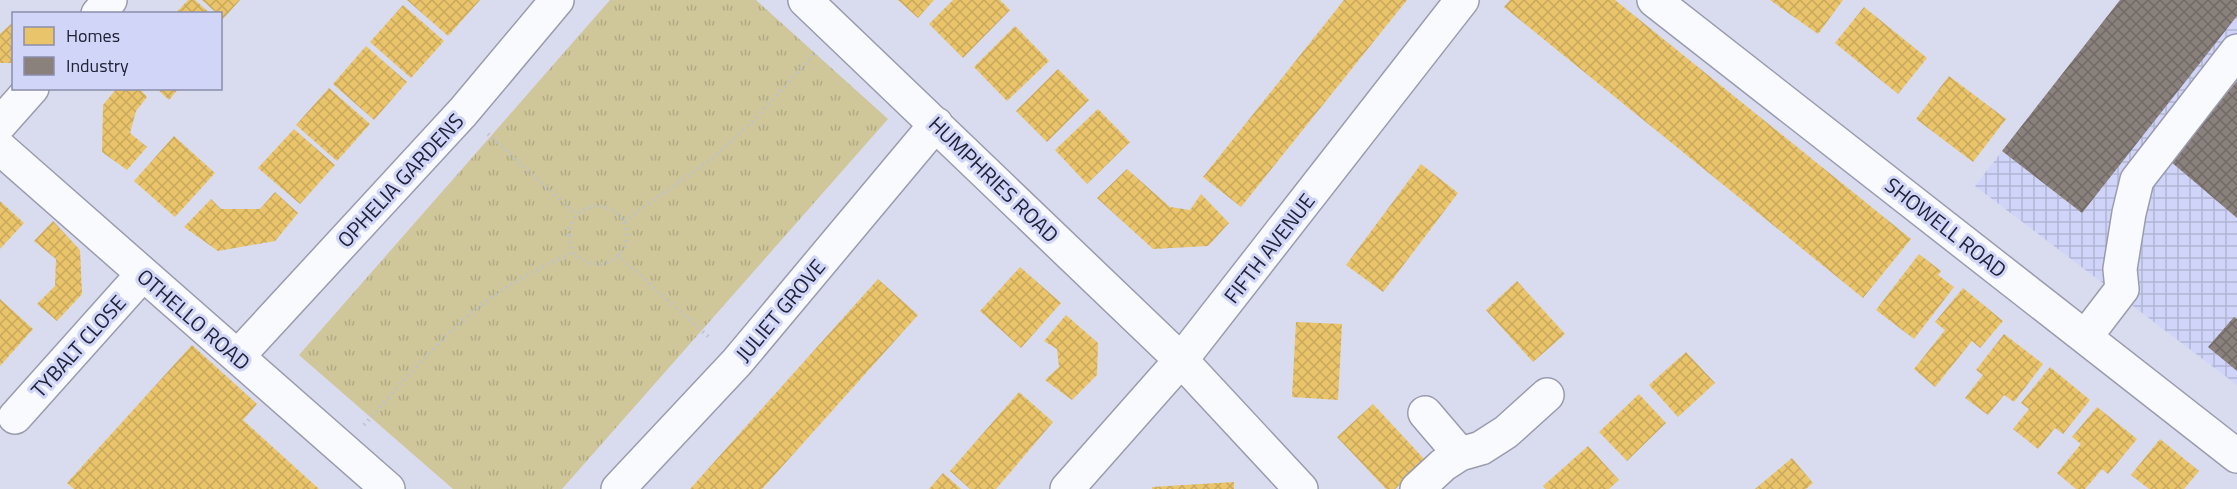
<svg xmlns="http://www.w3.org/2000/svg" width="2237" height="489" font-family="'Titillium Web',sans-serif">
	<defs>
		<pattern id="industrial-grid" width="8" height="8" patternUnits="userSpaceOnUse" patternTransform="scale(1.5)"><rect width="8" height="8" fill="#cfd4f8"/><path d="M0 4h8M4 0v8" fill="none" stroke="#b1b6d5"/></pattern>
		<pattern id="park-tufts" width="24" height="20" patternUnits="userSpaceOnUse" patternTransform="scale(1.5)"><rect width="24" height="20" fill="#cfc699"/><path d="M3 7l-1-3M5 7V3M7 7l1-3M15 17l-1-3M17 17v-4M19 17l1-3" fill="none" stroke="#b1aa84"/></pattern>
		<pattern id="homes-cross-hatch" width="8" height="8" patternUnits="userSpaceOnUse" patternTransform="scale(1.5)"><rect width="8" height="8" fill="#e9c46a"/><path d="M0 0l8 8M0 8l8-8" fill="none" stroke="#c8a85c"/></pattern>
		<pattern id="industry-cross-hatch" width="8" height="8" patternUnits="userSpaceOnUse" patternTransform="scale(1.5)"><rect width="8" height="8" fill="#8a817c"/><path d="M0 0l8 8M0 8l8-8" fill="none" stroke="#706966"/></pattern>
	</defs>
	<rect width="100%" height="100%" fill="#d9dcef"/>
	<!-- industrial -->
	<path fill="url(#industrial-grid)" d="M2120 0H2237V385L1975 186Z"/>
	<!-- park -->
	<path fill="url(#park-tufts)" d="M610 0H756L888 119 562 489H453L299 355Z"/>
	<!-- homes -->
	<path fill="url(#homes-cross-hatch)" d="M188 0H195L211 14H175Z
		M202 0H240L223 19Z
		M407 0H480L448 36Z
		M898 0H934L918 18Z
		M953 0H1000L1010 10 963 58 929 24Z
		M1344 0H1407L1241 207 1203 177Z
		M1510 0H1615L1911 239 1863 298 1504 7Z
		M1770 0H1843L1818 34Z
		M403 5 444 41 411 78 370 42Z
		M1864 7 1927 58 1898 94 1835 43Z
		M14 21V63H0V34Z
		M1015 26 1049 61 1007 101 974 67Z
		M366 46 407 82 374 120 333 84Z
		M1058 69 1089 100 1047 142 1016 111Z
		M1949 76 2006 119 1973 162 1916 119Z
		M117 88H139L147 97 136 111 130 133 147 147 127 170 102 152 103 105Z
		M156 88H179L169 100Z
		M329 88 370 124 337 161 296 125Z
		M1098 109 1130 142 1087 184 1055 150Z
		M294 129 335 165 300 204 258 168Z
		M174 136 215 173 175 217 134 181Z
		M1421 164 1458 193 1383 292 1346 265Z
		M1127 169 1170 207 1190 210 1201 194 1229 223 1208 246 1153 249 1097 198Z
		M275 192 298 213 275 241 218 251 184 227 211 199 221 209H260Z
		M0 201 24 223 0 249Z
		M53 221 80 250 82 294 57 321 37 304 55 286 56 259 34 241Z
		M1919 254 1941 271 1938 275 1954 287 1914 339 1876 310Z
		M1020 267 1061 303 1021 348 980 311Z
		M878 279 918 315 762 489H690Z
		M1517 281 1565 334 1533 362 1486 310Z
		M1963 288 2003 321 1980 348 1972 341 1935 387 1914 369 1945 330 1935 322Z
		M0 299 33 329 0 366Z
		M1066 315 1098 343 1097 375 1072 400 1045 380 1059 367 1057 349 1044 341Z
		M1296 322 1342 324 1338 400 1292 397Z
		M2004 334 2043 364 2014 402 2004 395 1988 415 1965 398 1983 375 1976 370Z
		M192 345 257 404 243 420 319 489H74L67 483Z
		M1686 352 1715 383 1678 417 1649 385Z
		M2050 367 2090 400 2063 434 2055 428 2038 449 2013 429 2029 409 2021 403Z
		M1019 392 1053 422 996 489H970L950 471Z
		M1639 394 1666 423 1627 461 1599 432Z
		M1373 404 1426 461 1395 489H1386L1337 437Z
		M2097 407 2137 439 2108 474 2102 469 2085 489H2076L2057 473 2081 444 2072 437Z
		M2160 439 2199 471 2184 489H2149L2131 475Z
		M1588 446 1619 480 1609 489H1546L1543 486Z
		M1792 458 1813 483 1806 489H1755Z
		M943 473 961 489H929Z
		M1234 482V489H1152V487Z"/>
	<!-- industry -->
	<path fill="url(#industry-cross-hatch)" d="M2120 0H2237V16L2082 213 2002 151Z
		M2237 81V218L2170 161Z
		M2234 317 2237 319V371L2208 347Z"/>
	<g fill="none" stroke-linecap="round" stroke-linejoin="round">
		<!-- minor casing -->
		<g stroke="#9a9cae" stroke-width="36">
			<path id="minor" d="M805 0 1181 360 1301 489
				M1654 0 2237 456
				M98 14 110 0
				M0 124 32 88
				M0 148 388 489
				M2086 336 2122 289 2120 269 2129 213 2137 180 2237 51
				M238 356 463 112 557 0
				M1425 413 1460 454
				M15 417 142 275
				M618 489 737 362 936 124
				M1067 489 1181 360 1462 0
				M1417 489 1443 465 1460 454 1481 448 1506 432 1547 395"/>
		</g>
		<!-- path -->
		<path stroke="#c1c1ca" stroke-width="4" stroke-dasharray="1.5 4.5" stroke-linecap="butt" d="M488 134 576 214
			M569 235a29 29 0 1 1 58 0a29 29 0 1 1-58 0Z
			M624 221 709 161 752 122 814 54
			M618 255 711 339
			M364 425C406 379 449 325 501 291 524 275 549 264 574 252"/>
		<!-- minor -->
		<use href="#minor" stroke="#f9fafd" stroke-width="33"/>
	</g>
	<g text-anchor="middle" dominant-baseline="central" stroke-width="6" stroke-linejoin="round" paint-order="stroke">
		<!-- street labels -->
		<g font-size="21" fill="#202236" stroke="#d1d5f7">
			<text transform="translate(994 179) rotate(44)">HUMPHRIES ROAD</text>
			<text transform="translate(400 180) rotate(-47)">OPHELIA GARDENS</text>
			<text transform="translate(1946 227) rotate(38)">SHOWELL ROAD</text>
			<text transform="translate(1269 248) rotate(-52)">FIFTH AVENUE</text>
			<text transform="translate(780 310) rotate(-50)">JULIET GROVE</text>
			<text transform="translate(194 319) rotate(41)">OTHELLO ROAD</text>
			<text transform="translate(78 346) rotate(-48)">TYBALT CLOSE</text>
		</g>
	</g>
	<!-- legend -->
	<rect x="12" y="12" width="210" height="78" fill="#d1d5f7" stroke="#8a8daa" stroke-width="1.5"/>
	<rect x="24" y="27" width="30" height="18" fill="#e9c46a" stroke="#8a8daa" stroke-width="1.5"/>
	<text x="66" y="42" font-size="18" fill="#202236">Homes</text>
	<rect x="24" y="57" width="30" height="18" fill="#8a817c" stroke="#8a8daa" stroke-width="1.5"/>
	<text x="66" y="72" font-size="18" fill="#202236">Industry</text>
</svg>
